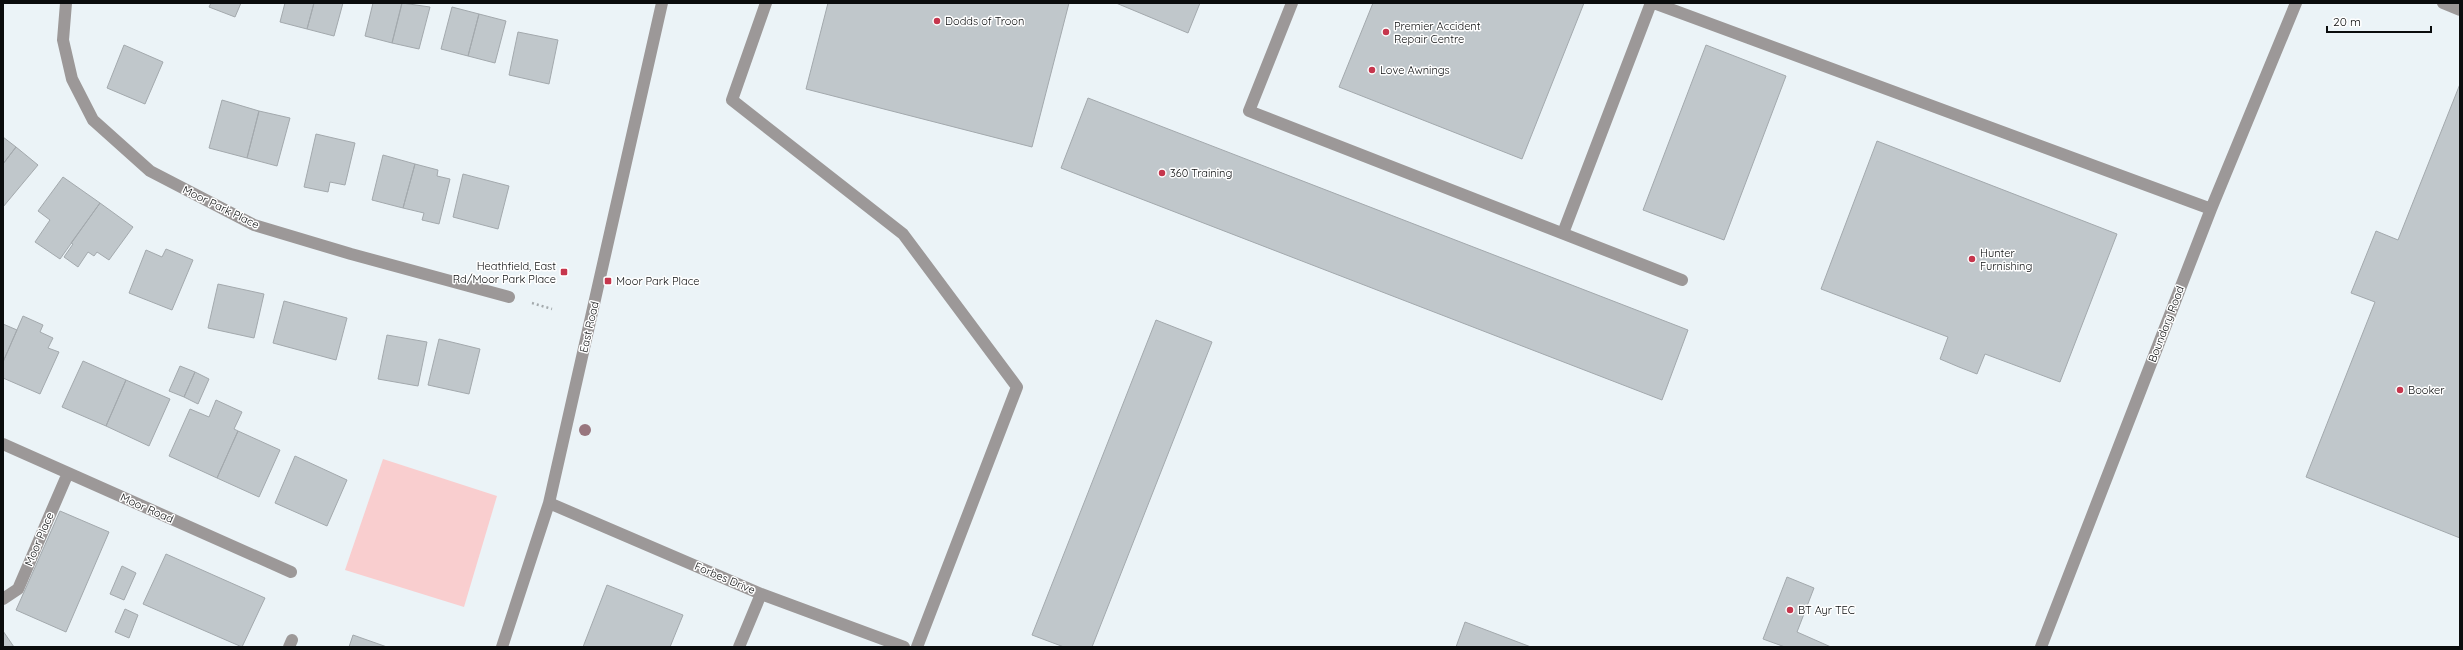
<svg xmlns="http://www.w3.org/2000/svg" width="2463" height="650" font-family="Quicksand,sans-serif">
	<rect width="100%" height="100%" fill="#ebf3f7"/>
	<!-- green -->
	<path fill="#f9cecf" d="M383 459 497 496 464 607 345 570Z"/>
	<!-- building -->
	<path fill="#c0c7cb" stroke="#a3a9ad" d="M211 3H241L235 17 209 7Z
		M285 3H314L307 29 280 22Z
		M314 3H343L334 36 307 29Z
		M373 3H402L392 43 365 36Z
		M402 3 430 7 419 49 392 43Z
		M828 3H1069L1032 147 806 89Z
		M1116 3H1200L1188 33Z
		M1373 3H1584L1522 159 1339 87Z
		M452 7 479 14 468 56 441 49Z
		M479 14 506 21 495 63 468 56Z
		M518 32 558 40 549 84 509 75Z
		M124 45 163 62 145 104 107 88Z
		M1706 45 1786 76 1724 240 1643 210Z
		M2460 84V538L2306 477 2375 302 2351 293 2376 231 2398 240Z
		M1088 98 1688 330 1662 400 1061 168Z
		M222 100 259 111 247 158 209 148Z
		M259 111 290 118 277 166 247 158Z
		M316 134 355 143 345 185 330 182 328 192 304 187Z
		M3 137 16 147 3 164Z
		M1877 141 2117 234 2060 382 1985 354 1977 374 1959 367 1940 359 1948 337 1821 289Z
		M16 147 38 165 3 207V164Z
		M383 155 415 164 403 208 372 200Z
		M415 164 438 170 437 176 450 179 439 224 422 220 424 213 403 208Z
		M463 174 509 186 498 229 453 217Z
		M63 177 100 203 60 259 35 242 50 220 38 211Z
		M100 203 133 227 109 260 97 252 94 256 88 252 78 267 64 257 73 244 71 243Z
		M166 249 193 260 172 310 129 293 146 250 162 257Z
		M218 284 264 294 254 338 208 328Z
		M284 301 347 318 336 360 273 343Z
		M23 316 43 325 40 332 53 338 48 348 59 352 40 394 3 378V362Z
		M1156 320 1212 342 1092 647H1064L1032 635Z
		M3 324 17 330 3 362Z
		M387 335 427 342 418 386 378 379Z
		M439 339 480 349 469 394 428 385Z
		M83 361 126 380 106 426 62 407Z
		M180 366 195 372 184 397 169 391Z
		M195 372 209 379 198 404 184 397Z
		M126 380 170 399 149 446 106 426Z
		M216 400 242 412 234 429 238 431 217 478 169 456 190 409 209 417Z
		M238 431 280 450 259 497 217 478Z
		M295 456 347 480 327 526 275 503Z
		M60 511 109 532 66 632 16 610Z
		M166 554 265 598 242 647 143 604Z
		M122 566 136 573 124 600 110 594Z
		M1787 577 1814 588 1797 632 1831 647H1785L1763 639Z
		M607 585 683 615 670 647H583Z
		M125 609 138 615 129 638 115 632Z
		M1465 622 1531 647H1456Z
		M3 631 14 647H3Z
		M353 635 387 647H349Z"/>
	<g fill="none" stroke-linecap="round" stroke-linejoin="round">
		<!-- path -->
		<path stroke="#a3a9ac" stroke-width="2.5" stroke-dasharray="2 3" stroke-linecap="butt" d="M532 303 552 309"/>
		<!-- minor -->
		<path stroke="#9c9898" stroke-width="12" d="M66 3 63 40 72 79 93 120 150 171 254 225 351 254 509 297
			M766 3 732 100 903 234 1017 387 917 647
			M1292 3 1249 111 1682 280
			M1654 3 2211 209
			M2443 3 2460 10
			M1563 233 1651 3
			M3 444 291 572
			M549 503 761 594 904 647
			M3 599 18 589 68 473
			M289 647 292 640
			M502 647 549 503 662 3
			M739 647 761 594
			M2041 647 2211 209 2296 3"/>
	</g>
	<!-- trees -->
	<circle fill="#98767e" cx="585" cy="430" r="6"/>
	<!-- markers -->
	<g fill="#c6364d" stroke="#fff" stroke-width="1.5">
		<circle cx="937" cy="21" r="4"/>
		<circle cx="1386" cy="32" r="4"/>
		<circle cx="1372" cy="70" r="4"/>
		<circle cx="1162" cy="173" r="4"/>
		<circle cx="1972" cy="259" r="4"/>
		<rect x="560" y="268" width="8" height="8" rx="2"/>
		<rect x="604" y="277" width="8" height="8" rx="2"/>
		<circle cx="2400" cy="390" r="4"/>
		<circle cx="1790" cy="610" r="4"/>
	</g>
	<g text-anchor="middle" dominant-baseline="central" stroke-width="3" stroke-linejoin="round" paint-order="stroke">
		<!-- poi labels -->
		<g font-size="11" fill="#0a0c0d" stroke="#fff" text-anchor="start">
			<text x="945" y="21">Dodds of Troon</text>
			<text x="1394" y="26">Premier Accident<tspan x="1394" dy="13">Repair Centre</tspan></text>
			<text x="1380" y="70">Love Awnings</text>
			<text x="1170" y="173">360 Training</text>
			<text x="1980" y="253">Hunter<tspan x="1980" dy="13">Furnishing</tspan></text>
			<text x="556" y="266" text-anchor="end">Heathfield, East<tspan x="556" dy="13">Rd/Moor Park Place</tspan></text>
			<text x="616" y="281">Moor Park Place</text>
			<text x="2408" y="390">Booker</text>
			<text x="1798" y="610">BT Ayr TEC</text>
		</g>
		<!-- street labels -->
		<g font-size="11" fill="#0a0c0d" stroke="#fff">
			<text transform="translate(221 207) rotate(26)">Moor Park Place</text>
			<text transform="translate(2166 324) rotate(-69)">Boundary Road</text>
			<text transform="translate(589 327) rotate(-77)">East Road</text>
			<text transform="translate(147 508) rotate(24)">Moor Road</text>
			<text transform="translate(39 539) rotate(-67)">Moor Place</text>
			<text transform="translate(725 578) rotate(23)">Forbes Drive</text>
		</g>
	</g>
	<!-- border -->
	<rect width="2463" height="650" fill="none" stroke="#0a0c0d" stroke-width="8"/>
	<!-- scale -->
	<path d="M2327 26v6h104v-6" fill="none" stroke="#0a0c0d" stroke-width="2"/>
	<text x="2333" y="26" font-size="12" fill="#0a0c0d" stroke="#ffffff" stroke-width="3" paint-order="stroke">20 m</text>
</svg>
